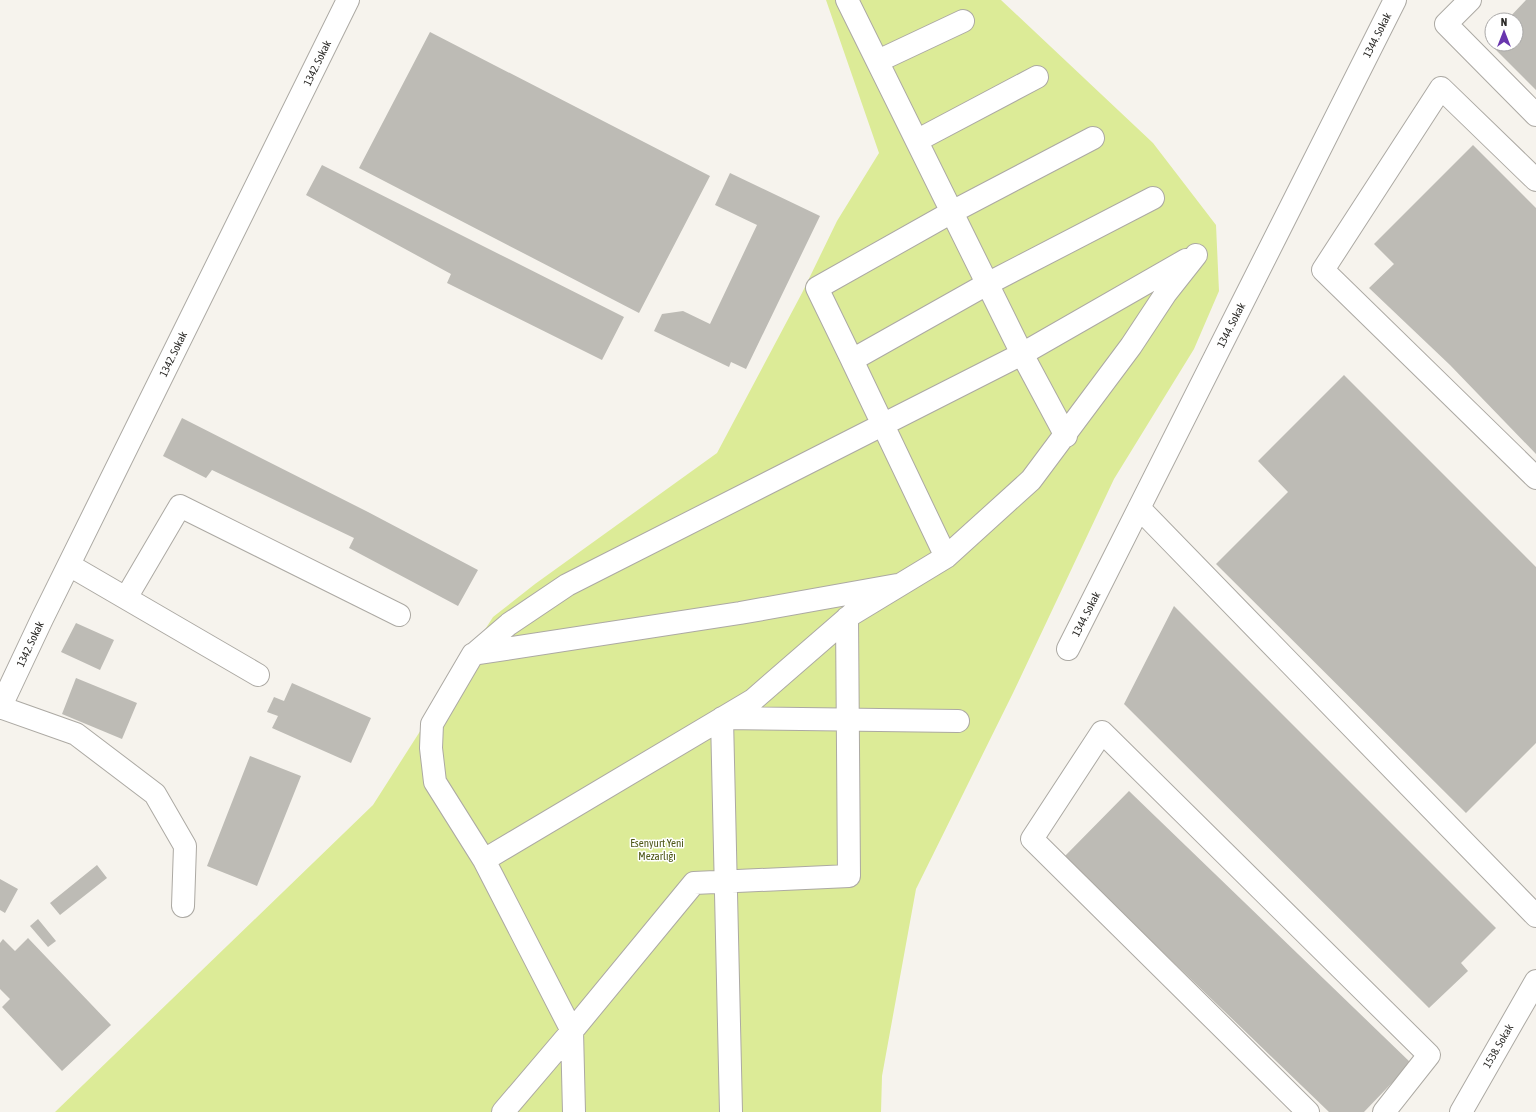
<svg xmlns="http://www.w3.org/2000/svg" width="1536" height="1112" font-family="'Asap Condensed',sans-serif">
	<rect width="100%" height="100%" fill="#f6f3ed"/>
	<!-- green -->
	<path fill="#dceb97" d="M826 0H1001L1153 143 1216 225 1219 291 1194 349 1114 479 1013 693 916 889 882 1076 881 1112H55L373 805 493 617 535 584 717 453 802 293 837 221 879 153Z"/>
	<!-- building -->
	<path fill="#bdbbb5" d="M1526 0H1536V90L1487 41 1492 36V44H1516V20H1507Z
		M430 32 710 176 639 313 359 168Z
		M1473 145 1536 208V454L1450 365 1369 288 1394 264 1374 244Z
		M322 165 624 317 602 360 447 283 451 274 306 195Z
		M730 173 820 216 746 369 731 362 729 367 654 331 662 314 683 311 710 324 757 225 715 205Z
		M1344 375 1536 567V743L1466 813 1216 564 1288 492 1258 461Z
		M182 418 368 512 478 570 458 606 349 548 354 538 212 470 206 478 163 456Z
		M1174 606 1496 928 1461 963 1468 971 1429 1008 1124 704Z
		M76 623 114 640 100 670 61 652Z
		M76 678 137 703 122 739 62 714Z
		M292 683 371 718 351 763 272 728 278 716 267 712 274 697 284 701Z
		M250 756 301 776 257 886 207 866Z
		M1129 791 1411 1063 1364 1112H1329L1064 857Z
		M97 865 107 878 60 915 50 903Z
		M0 879 18 889 5 913 0 910Z
		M38 919 56 941 48 947 30 926Z
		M28 938 111 1025 62 1071 2 1007 10 999 0 989V943L3 939 15 951Z"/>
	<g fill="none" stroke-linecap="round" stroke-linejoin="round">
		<!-- minor casing -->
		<g stroke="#aca9a3" stroke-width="24">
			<path id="minor" d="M847 0 1022 354 1066 436
				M1470 0 1446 24 1536 115
				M878 61 963 21
				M918 140 1037 77
				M1536 180 1441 88 1323 270 1536 478
				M852 360 817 288 952 212 1093 138
				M1139 508 1536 916
				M946 557 852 360 987 284 1153 198
				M69 565 258 675
				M126 598 180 506 399 615
				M1068 649 1395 0
				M474 654 509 624 567 585 1022 354 1186 260
				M0 707 76 734 155 794 185 846 183 906
				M0 708 42 619 348 0
				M484 860 753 700 852 614 946 557 1031 480 1131 346 1166 293 1196 255
				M503 1112 572 1031 484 860 435 782 431 748 432 724 473 654 740 613 897 585
				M574 1112 572 1031 694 883 849 876 847 618
				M731 1112 722 718 958 721
				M1308 1112 1032 839 1102 732 1429 1055 1384 1112
				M1461 1112 1536 981"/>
		</g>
		<!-- minor -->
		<use href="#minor" stroke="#fff" stroke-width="22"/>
	</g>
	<g text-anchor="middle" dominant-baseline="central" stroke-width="3" stroke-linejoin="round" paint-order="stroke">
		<!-- street labels -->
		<g font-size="11" fill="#2a2926" stroke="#fff">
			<text transform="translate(1377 35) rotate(-63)">1344. Sokak</text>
			<text transform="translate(317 63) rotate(-64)">1342. Sokak</text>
			<text transform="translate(1231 325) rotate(-63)">1344. Sokak</text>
			<text transform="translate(173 354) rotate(-64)">1342. Sokak</text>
			<text transform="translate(1086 614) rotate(-63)">1344. Sokak</text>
			<text transform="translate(30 644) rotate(-65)">1342. Sokak</text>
			<text transform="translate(1498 1046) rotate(-60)">1538. Sokak</text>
		</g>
		<!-- park labels -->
		<g font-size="11" fill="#4d5616" stroke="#fff">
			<text x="657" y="843">Esenyurt Yeni<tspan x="657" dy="13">Mezarlığı</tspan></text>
		</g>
	</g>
	<!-- north arrow -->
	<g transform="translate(1504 32)"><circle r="19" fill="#ffffff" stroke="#aaa9a8"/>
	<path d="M0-3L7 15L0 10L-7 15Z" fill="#6936ae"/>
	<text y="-6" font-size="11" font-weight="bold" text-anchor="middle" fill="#2a2926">N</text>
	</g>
</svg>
